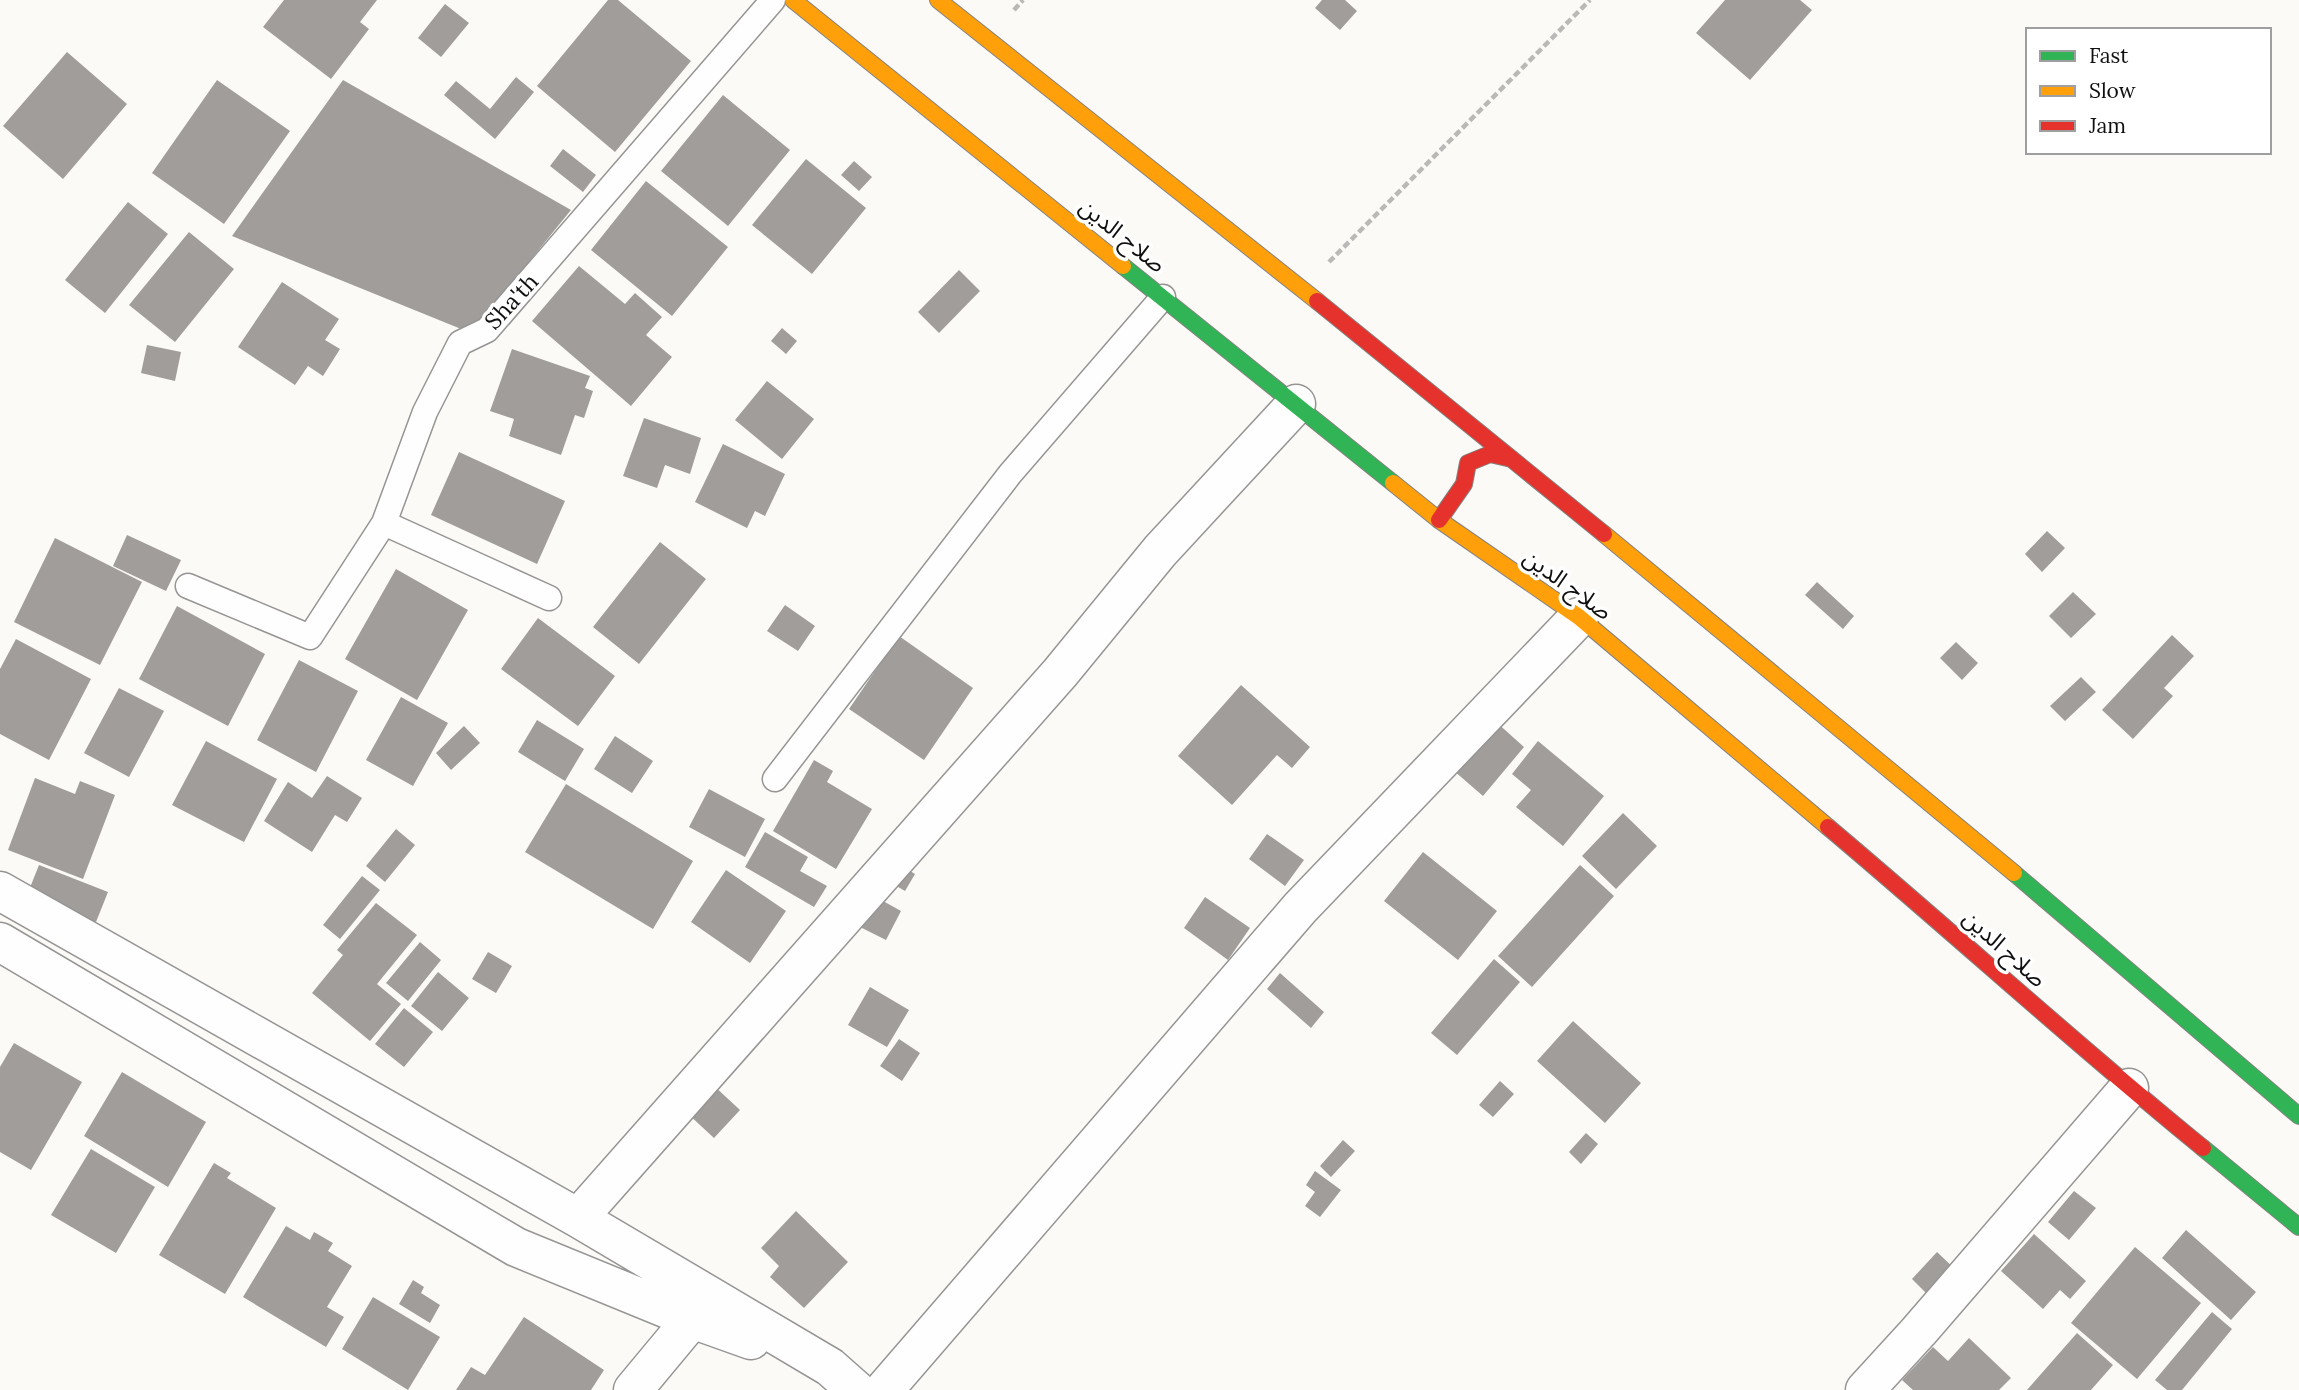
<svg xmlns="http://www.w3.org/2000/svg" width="2299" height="1390" font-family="Lora,'Noto Sans Arabic',serif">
	<rect width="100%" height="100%" fill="#fcfaf6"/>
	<!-- building -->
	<path fill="#a09d9b" d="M284 0H377L360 22 369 29 331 79 263 27Z
		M608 0H618L691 61 615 152 537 86Z
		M1322 0H1345L1357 11 1340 30 1315 8Z
		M1725 0H1800L1812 10 1750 80 1696 33Z
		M445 4 469 23 441 57 418 38Z
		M67 52 127 104 63 179 3 126Z
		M516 77 534 92 495 139 444 95 456 81 490 109Z
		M217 80 290 131 224 224 152 173Z
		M343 80 571 210 471 333 232 236Z
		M723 95 790 150 728 226 661 171Z
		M563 149 596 175 583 192 550 166Z
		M806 159 866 208 812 274 752 225Z
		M854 161 872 177 859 191 841 175Z
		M646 181 728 247 672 316 591 250Z
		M128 202 168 234 105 313 65 280Z
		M189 232 234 269 175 342 129 305Z
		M579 266 625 304 635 293 662 317 646 335 672 357 631 406 532 321Z
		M959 270 980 291 939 333 918 312Z
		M282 282 339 319 325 340 340 349 323 376 308 366 295 385 238 347Z
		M782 328 797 341 786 354 771 341Z
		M147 345 181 352 175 381 141 373Z
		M512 349 590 376 585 388 593 391 584 418 575 415 561 455 509 436 514 419 490 411Z
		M767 381 814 419 782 459 735 420Z
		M644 418 701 438 690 474 665 465 657 488 623 476Z
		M723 444 785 474 765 516 755 511 747 528 695 502Z
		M459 452 565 501 537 564 431 515Z
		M2047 531 2065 548 2042 572 2025 554Z
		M127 535 181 560 166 591 113 566Z
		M55 538 142 582 100 665 14 622Z
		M660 542 706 579 639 664 593 627Z
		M396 569 468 610 417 700 345 659Z
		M1817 582 1854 616 1843 629 1805 595Z
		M2073 592 2096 614 2071 638 2049 616Z
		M785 605 815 626 798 651 767 631Z
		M177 606 265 654 228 726 139 679Z
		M538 618 615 676 578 726 501 669Z
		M2172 635 2194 656 2164 688 2173 696 2133 739 2102 710Z
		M899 636 973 688 924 760 849 709Z
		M16 639 91 679 49 760 0 734V669Z
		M1956 642 1978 663 1962 680 1940 658Z
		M299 660 358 691 316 772 257 740Z
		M2081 677 2096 692 2065 721 2050 706Z
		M1241 685 1310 747 1292 768 1277 755 1232 805 1178 756Z
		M119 688 164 711 129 777 84 753Z
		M401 697 448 723 413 786 366 760Z
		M537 720 584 749 565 781 518 752Z
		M1495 721 1524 747 1483 796 1453 770Z
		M464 726 480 743 451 770 436 753Z
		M615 736 653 761 632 793 594 769Z
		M206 741 277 779 244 842 172 805Z
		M1538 741 1604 796 1563 846 1516 807 1531 790 1512 774Z
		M814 760 833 771 827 782 872 809 836 869 773 831Z
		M327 776 362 798 347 822 335 815 312 852 264 821 288 782 312 798Z
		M35 778 75 794 80 781 115 795 83 879 8 850Z
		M566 784 693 861 653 929 525 852Z
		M709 789 765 819 745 857 689 827Z
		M1623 813 1657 846 1616 889 1582 856Z
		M396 829 415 845 385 882 366 866Z
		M765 832 808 857 800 871 827 886 814 907 745 867Z
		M1267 834 1304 860 1285 886 1249 859Z
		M1423 852 1497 911 1458 960 1384 901Z
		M899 864 915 874 905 891 888 881Z
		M39 865 108 892 96 922 27 895Z
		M1580 865 1614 896 1532 987 1498 956Z
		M726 870 786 911 750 963 691 922Z
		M362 876 380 890 340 939 323 925Z
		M874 896 901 911 886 940 858 926Z
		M1205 897 1250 928 1228 960 1184 928Z
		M376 903 417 935 377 984 401 1004 370 1041 312 993 343 955 337 950Z
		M420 942 441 960 408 1001 386 983Z
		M488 952 512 966 496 993 472 979Z
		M1494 959 1520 982 1457 1055 1431 1033Z
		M438 972 469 998 442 1031 411 1006Z
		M1280 973 1324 1012 1311 1028 1267 989Z
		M870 987 909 1010 887 1047 848 1025Z
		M404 1008 433 1032 404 1067 375 1044Z
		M1573 1021 1641 1083 1605 1123 1537 1061Z
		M899 1039 920 1053 902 1081 880 1066Z
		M14 1043 82 1082 31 1170 0 1152V1067Z
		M122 1072 206 1122 168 1187 84 1136Z
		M1500 1081 1514 1094 1493 1117 1479 1105Z
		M712 1084 740 1110 714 1138 687 1113Z
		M1586 1133 1598 1144 1581 1164 1569 1152Z
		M1343 1140 1355 1151 1331 1177 1320 1166Z
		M91 1149 155 1187 116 1253 51 1215Z
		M214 1163 231 1173 227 1178 276 1208 225 1294 159 1255Z
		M1315 1171 1341 1190 1320 1217 1305 1206 1315 1192 1306 1185Z
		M2074 1191 2096 1208 2069 1240 2048 1222Z
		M796 1211 848 1262 804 1308 770 1277 779 1266 761 1248Z
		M286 1226 310 1240 314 1232 333 1243 328 1251 352 1266 327 1307 344 1317 326 1347 243 1297Z
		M2186 1230 2256 1292 2231 1320 2162 1258Z
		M2034 1234 2086 1281 2070 1299 2060 1290 2043 1309 2001 1271Z
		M2135 1247 2201 1303 2137 1379 2071 1323Z
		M1937 1252 1957 1271 1931 1298 1912 1279Z
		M413 1280 424 1287 421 1293 440 1305 430 1323 399 1304Z
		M373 1297 440 1337 408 1390 342 1349Z
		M2212 1312 2232 1329 2182 1390H2167L2155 1380Z
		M524 1317 604 1370 591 1390H456L471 1367 485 1375Z
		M2077 1333 2113 1365 2091 1390H2027Z
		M1969 1338 2011 1378 1999 1390H1913L1902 1380 1933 1347 1948 1361Z"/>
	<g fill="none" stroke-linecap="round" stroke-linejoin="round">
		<!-- lane casing -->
		<g stroke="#969594" stroke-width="27">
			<path id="lane" d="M384 523 549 598
				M188 586 310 637 384 523 425 412 460 343 487 330 773 0
				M775 779 1010 474 1163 297"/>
		</g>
		<!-- street casing -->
		<g stroke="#969594" stroke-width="41">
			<path id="street" d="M0 891 578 1218 830 1367 856 1390
				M0 942 516 1247 692 1319 751 1340
				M578 1218 1060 673 1160 551 1296 404
				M633 1390 692 1319
				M884 1390 1300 908 1579 617
				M1865 1390 1919 1331 2129 1088"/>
		</g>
		<!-- fast casing -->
		<g stroke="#848381" stroke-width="18">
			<path id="fast" d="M1123 266 1393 483
				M2014 873 2299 1116
				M2203 1148 2299 1227"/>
		</g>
		<!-- slow casing -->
		<g stroke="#848381" stroke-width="18">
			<path id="slow" d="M793 0 1123 266
				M938 0 1317 301
				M1393 483 1439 520 1579 617 1828 827
				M1604 534 2014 873"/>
		</g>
		<!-- jam casing -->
		<g stroke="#848381" stroke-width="18">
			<path id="jam" d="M1317 301 1604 534
				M1439 520 1464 484 1468 463 1490 454 1512 459
				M1828 827C1954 933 2075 1044 2203 1148"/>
		</g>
		<!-- path -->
		<path stroke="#b9b9b8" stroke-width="4.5" stroke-dasharray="7 3.5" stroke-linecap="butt" d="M1014 10 1023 0
			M1329 262 1590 0"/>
		<!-- lane -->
		<use href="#lane" stroke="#fffefe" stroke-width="24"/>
		<!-- street -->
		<use href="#street" stroke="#fffefe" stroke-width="38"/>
		<!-- fast -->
		<use href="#fast" stroke="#30b455" stroke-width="16"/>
		<!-- slow -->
		<use href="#slow" stroke="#ff9f0a" stroke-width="16"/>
		<!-- jam -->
		<use href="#jam" stroke="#e5322d" stroke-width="16"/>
	</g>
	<g text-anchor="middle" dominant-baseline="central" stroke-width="7" stroke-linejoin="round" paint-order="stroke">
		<!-- street labels -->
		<g font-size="23" fill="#101010" stroke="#fff">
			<text transform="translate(1123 235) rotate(39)">صلاح الدين</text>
			<text transform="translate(511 301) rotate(-47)">Sha'th</text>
			<text transform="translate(1568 584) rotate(36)">صلاح الدين</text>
			<text transform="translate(2005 948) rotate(42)">صلاح الدين</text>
		</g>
	</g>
	<!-- legend -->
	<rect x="2026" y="28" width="245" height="126" fill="#ffffff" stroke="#9f9f9f" stroke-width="2"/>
	<rect x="2040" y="51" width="35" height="10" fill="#30b455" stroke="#9f9f9f" stroke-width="2"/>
	<text x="2089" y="63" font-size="21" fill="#101010">Fast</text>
	<rect x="2040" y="86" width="35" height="10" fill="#ff9f0a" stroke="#9f9f9f" stroke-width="2"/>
	<text x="2089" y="98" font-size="21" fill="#101010">Slow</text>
	<rect x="2040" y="121" width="35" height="10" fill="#e5322d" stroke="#9f9f9f" stroke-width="2"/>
	<text x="2089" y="133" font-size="21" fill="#101010">Jam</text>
</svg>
